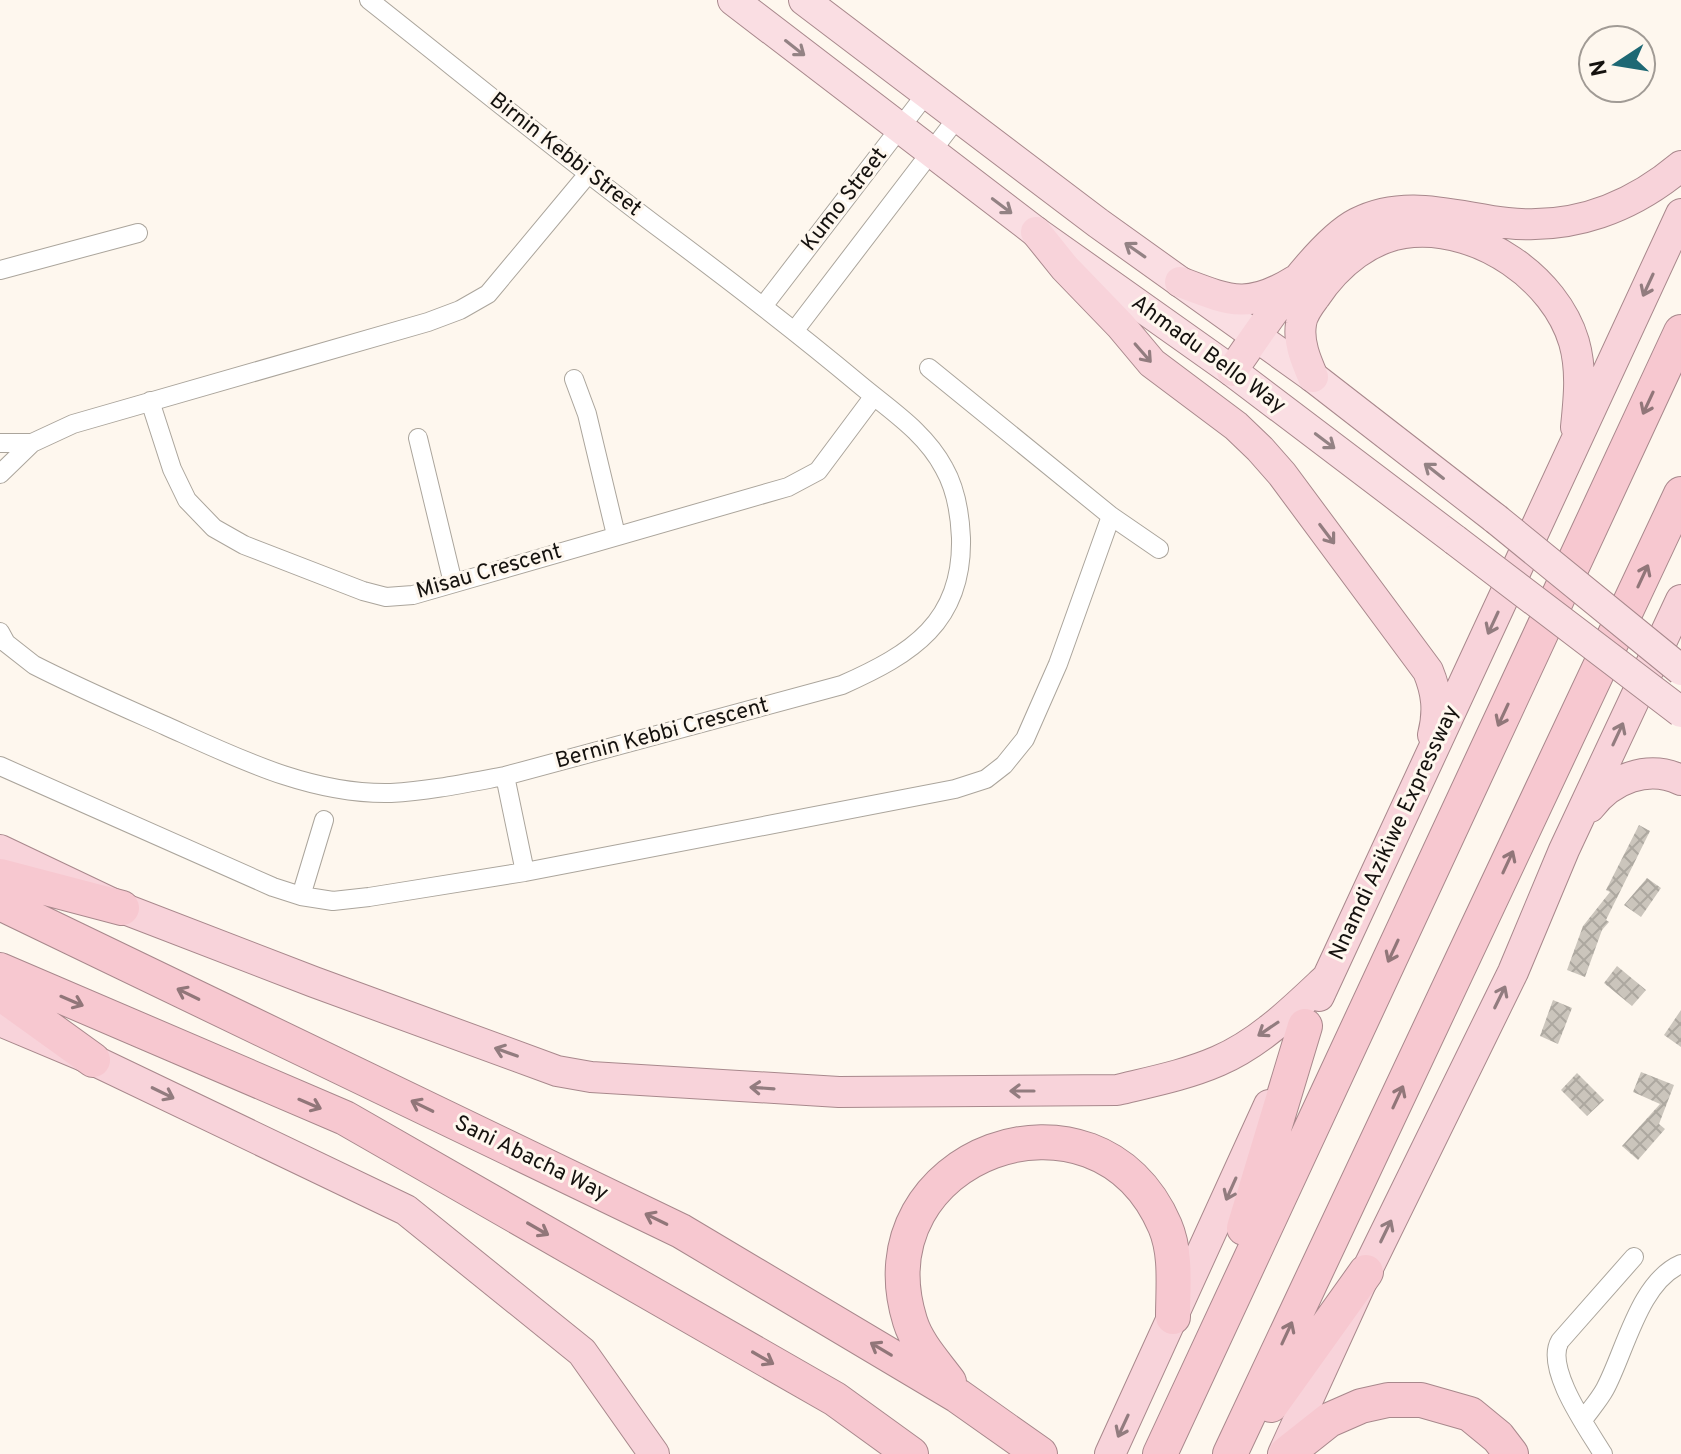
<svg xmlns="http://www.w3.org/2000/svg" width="1681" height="1454" font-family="Overpass,sans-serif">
	<defs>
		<pattern id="building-cross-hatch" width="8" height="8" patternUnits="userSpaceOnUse" patternTransform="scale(2)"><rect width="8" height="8" fill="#cbc5bc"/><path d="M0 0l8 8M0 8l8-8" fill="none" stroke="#ada8a0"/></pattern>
	</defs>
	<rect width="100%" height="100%" fill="#fef7ee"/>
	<!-- building -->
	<path fill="url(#building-cross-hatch)" d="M1639 825 1650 831 1606 920 1609 922 1602 930 1585 977 1567 970 1583 926 1610 892 1606 890Z
		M1647 878 1661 888 1641 917 1624 905Z
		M1617 966 1646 990 1632 1006 1604 983Z
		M1553 1000 1572 1008 1558 1044 1540 1036Z
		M1681 1010V1047L1664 1035Z
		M1641 1072 1674 1085 1659 1124 1665 1129 1638 1160 1622 1146 1660 1104 1633 1092Z
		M1577 1073 1604 1100 1587 1116 1561 1090Z"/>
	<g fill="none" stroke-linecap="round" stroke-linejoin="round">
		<!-- minor casing -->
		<g stroke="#aba59c" stroke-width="20">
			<path id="minor" d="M0 270 138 233
				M764 305 926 94
				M795 330 957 118
				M929 368 1111 516 1159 549
				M574 379 587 414 616 535
				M150 401 172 469 187 500 214 528 244 545 363 591 386 597 413 595 788 487 818 471 874 396
				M418 438 453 583
				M0 443H32
				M0 474 32 443 73 424 428 322 460 310 488 294 588 174
				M0 632 6 643 34 665C77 687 121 706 166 726 237 758 311 795 391 793 429 791 467 783 505 776L842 685C912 654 963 622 961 538 960 514 956 489 944 468 925 432 890 410 859 384 792 328 724 276 654 224 558 152 464 75 369 0
				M0 766 273 887 301 896 333 901 369 897 525 872 955 789 986 779 1004 765 1025 739 1058 664 1111 516
				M505 776 525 872
				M301 896 324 820
				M1583 1420C1590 1410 1599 1400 1605 1389 1625 1352 1639 1282 1681 1264
				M1603 1454C1588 1429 1544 1368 1560 1341L1634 1257"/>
		</g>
		<!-- primary casing -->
		<g stroke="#a8888c" stroke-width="32">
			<path id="primary" d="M733 0 1036 232 1232 371 1455 540
				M804 0 1098 223 1313 377 1496 519"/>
		</g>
		<!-- trunk casing -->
		<g stroke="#a8888c" stroke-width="32">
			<path id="trunk" d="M1036 232 1065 268 1121 326 1152 363 1236 426 1260 449 1282 474 1428 671C1437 693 1439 711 1433 735
				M1180 282C1230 301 1248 310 1296 280
				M1232 371C1259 332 1316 244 1357 223 1406 198 1456 217 1507 223 1572 230 1631 208 1681 166
				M1313 377C1306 361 1298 342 1301 324 1302 314 1309 305 1315 297 1337 264 1371 235 1413 232 1480 227 1555 278 1574 342 1582 370 1579 398 1576 427
				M1590 807C1611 779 1648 764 1681 780
				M0 850 122 908 314 982 557 1071 591 1077 839 1092 1117 1090C1150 1082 1186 1075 1218 1061 1260 1043 1294 1009 1327 978
				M1319 996 1681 214
				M0 1021 93 1060 406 1210 582 1352 654 1454
				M1110 1454 1269 1105
				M1283 1454 1366 1272 1513 972 1564 850 1681 600"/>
		</g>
		<!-- motorway casing -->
		<g stroke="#a8888c" stroke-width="36">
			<path id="motorway" d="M0 876 122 908
				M0 903 681 1231 958 1396 1040 1454
				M0 970 345 1118 835 1399 911 1454
				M0 993 93 1060
				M1244 1228 1305 1026
				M949 1382C935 1363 917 1344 910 1321 858 1154 1097 1067 1165 1226 1177 1254 1173 1288 1173 1317
				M1271 1405 1366 1272
				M1160 1454 1681 332
				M1230 1454 1681 494
				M1286 1454 1329 1420 1361 1406 1388 1400H1421L1470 1414 1498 1437 1511 1454"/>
		</g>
		<!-- minor -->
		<use href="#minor" stroke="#fff" stroke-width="18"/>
		<!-- primary -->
		<use href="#primary" stroke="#fadee3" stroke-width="30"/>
		<!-- trunk -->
		<use href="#trunk" stroke="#f8d3da" stroke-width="30"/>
		<!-- motorway -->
		<use href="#motorway" stroke="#f7c8d0" stroke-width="34"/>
		<!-- primary-bridge casing -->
		<g stroke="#a8888c" stroke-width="32" stroke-linecap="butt">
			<path id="primary-bridge" d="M1496 519 1681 670
				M1455 540 1681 712"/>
		</g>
		<!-- primary-bridge -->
		<use href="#primary-bridge" stroke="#fadee3" stroke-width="30"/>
	</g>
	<!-- one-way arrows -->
	<defs><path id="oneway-shaft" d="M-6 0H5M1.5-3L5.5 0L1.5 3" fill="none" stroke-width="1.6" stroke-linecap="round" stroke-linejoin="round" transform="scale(2)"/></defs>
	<g stroke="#938284">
		<use href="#oneway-shaft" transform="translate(795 48) rotate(38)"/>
		<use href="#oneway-shaft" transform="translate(1002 206) rotate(37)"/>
		<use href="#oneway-shaft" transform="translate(1135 250) rotate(-145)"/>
		<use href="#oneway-shaft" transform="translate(1325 441) rotate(37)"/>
		<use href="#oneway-shaft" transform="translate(1434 471) rotate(-142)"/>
	</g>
	<g stroke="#927c7f">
		<use href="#oneway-shaft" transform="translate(1648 285) rotate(115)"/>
		<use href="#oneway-shaft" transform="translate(1143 353) rotate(49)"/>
		<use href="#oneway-shaft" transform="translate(1327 534) rotate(53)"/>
		<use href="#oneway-shaft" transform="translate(1493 623) rotate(115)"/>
		<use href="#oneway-shaft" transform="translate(1618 734) rotate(-65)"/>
		<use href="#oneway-shaft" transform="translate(1500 997) rotate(-64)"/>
		<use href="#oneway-shaft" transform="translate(1268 1029) rotate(146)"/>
		<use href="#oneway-shaft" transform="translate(506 1052) rotate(-160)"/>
		<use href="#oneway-shaft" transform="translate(762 1088) rotate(-176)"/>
		<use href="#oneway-shaft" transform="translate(1022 1091) rotate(180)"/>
		<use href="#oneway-shaft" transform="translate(163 1093) rotate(26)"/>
		<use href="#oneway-shaft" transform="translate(1231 1189) rotate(114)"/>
		<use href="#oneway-shaft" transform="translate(1386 1231) rotate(-64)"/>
		<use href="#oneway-shaft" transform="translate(1123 1426) rotate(115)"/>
	</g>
	<g stroke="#917679">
		<use href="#oneway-shaft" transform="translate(1648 403) rotate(115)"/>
		<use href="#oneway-shaft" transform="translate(1643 576) rotate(-65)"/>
		<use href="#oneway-shaft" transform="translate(1503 715) rotate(115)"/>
		<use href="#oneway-shaft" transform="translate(1508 862) rotate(-65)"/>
		<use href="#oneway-shaft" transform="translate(1393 951) rotate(115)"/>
		<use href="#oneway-shaft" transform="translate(188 994) rotate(-154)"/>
		<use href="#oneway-shaft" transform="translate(72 1001) rotate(23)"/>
		<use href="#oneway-shaft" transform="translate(1398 1097) rotate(-65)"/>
		<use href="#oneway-shaft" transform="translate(310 1104) rotate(23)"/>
		<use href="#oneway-shaft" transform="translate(422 1106) rotate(-154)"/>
		<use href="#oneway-shaft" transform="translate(656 1219) rotate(-154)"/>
		<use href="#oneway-shaft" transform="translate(538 1229) rotate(30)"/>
		<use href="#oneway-shaft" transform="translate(1287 1333) rotate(-65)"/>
		<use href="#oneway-shaft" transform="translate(881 1349) rotate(-149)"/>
		<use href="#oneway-shaft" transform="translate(763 1358) rotate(30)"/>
	</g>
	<g text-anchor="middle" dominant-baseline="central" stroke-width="6" stroke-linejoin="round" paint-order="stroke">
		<!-- street labels -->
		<g font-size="22" fill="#15120f" stroke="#fef7ee">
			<text transform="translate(565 155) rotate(38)">Birnin Kebbi Street</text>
			<text transform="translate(845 200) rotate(-52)">Kumo Street</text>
			<text transform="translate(1208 355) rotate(36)">Ahmadu Bello Way</text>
			<text transform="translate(489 572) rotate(-16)">Misau Crescent</text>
			<text transform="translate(662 734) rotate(-15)">Bernin Kebbi Crescent</text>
			<text transform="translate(1395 833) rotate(-65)">Nnamdi Azikiwe Expressway</text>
			<text transform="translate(531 1159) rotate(26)">Sani Abacha Way</text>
		</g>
	</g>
	<!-- north arrow -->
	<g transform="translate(1617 64) rotate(258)"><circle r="38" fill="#fef7ee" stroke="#a19b95" stroke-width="2"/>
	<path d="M0-6L14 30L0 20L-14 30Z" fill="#1e6874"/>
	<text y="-12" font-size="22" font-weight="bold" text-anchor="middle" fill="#15120f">N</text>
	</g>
</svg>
